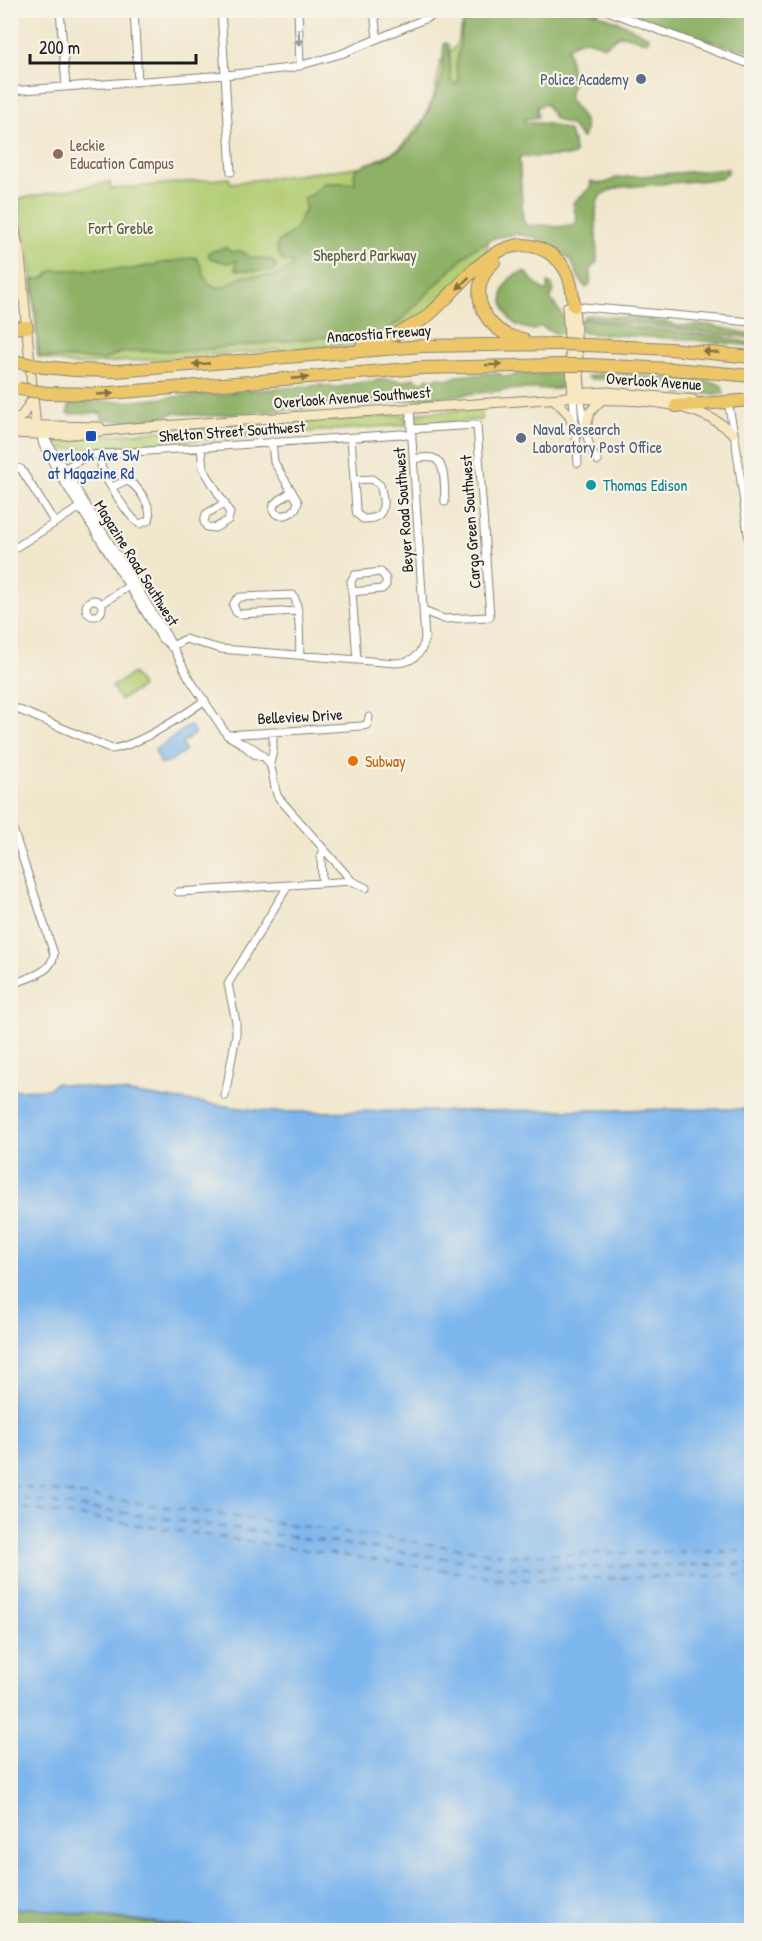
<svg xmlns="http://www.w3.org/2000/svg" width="762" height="1941" font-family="'Patrick Hand',sans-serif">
	<rect width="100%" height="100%" fill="#f7f3e8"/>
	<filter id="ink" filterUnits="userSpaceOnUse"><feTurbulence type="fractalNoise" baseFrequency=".0167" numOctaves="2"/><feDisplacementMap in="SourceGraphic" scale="12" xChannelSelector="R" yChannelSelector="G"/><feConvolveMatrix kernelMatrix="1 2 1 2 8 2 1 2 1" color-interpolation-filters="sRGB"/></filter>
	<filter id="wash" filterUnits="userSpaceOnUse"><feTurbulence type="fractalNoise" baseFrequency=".008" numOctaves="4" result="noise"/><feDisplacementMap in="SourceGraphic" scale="24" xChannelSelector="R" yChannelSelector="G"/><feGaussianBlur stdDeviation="1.35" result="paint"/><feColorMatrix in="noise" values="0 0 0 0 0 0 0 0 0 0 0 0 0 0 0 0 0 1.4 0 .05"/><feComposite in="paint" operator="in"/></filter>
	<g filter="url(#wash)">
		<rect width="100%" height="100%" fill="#f1e7cd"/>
		<!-- green -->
		<path fill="#b3ce74" stroke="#687548" stroke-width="1.5" d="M469 10 601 11 509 59 486 261 413 333 388 342 76 365 38 357 31 267 17 199 110 182 111 189 229 178 231 183 366 166 400 148 423 121 435 93 440 62 456 46 467 11Z
			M476 409 482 414V420L418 425 415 422V416L419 413Z
			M402 415 406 417V425L57 450 55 440 132 433Z
			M133 673 142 687 120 700 112 687Z"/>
		<!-- forest -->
		<path fill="#8eb166" stroke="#556641" stroke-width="1.5" d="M471 11H589L617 21 649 37 648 41C639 42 625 31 617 37 612 40 610 44 604 46 591 40 580 36 568 48L573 83 568 99C577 111 591 121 583 138H581L572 126 555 119 546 104 537 107 538 117 524 119 526 122 548 124 568 130 573 141 575 153 572 156 519 157 523 218 526 226 542 225 558 227 575 224 577 221 573 203 590 188 591 181C601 186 607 183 616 178L725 169H728V172L720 179 622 187C614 189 601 192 598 200 594 208 597 251 597 262L591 268 590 284 586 288 579 278 571 261 563 253 534 237 515 234 494 238 471 250 398 323 373 337 360 340 327 337 189 351H137L119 353 104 360 39 357 33 280 44 278 53 270 132 269 195 257C205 265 201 279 212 285 227 294 233 276 246 276 268 275 272 281 292 266L293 263 283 261C266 236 289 242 297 226 301 220 300 214 306 209L303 198 312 195 324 183H355L354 174 356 169 366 164 383 159 401 149 421 128 442 79 444 43 448 44 449 48 451 80 455 84 459 82 456 68 464 18 466 14Z
			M623 11H751V51C708 43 664 27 623 11Z
			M225 247 232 252 241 251 249 257 272 260 277 267 272 271C266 271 240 271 235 269L237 262 236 261 227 263 210 258 208 253Z
			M523 272 527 273 532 280 545 291H548V283L552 285 554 290 550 298 563 316 565 333H555L540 326 534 330C527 328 520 328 515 324 498 310 497 278 523 272Z
			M588 315 635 318 670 323 677 326 709 325 751 334V338L585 318 584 319 641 328 722 337 751 343V346L685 339 584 333 581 331C580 323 581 318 588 315Z
			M497 373 505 377 519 374H566L568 385 557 389H517L410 400 209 416 173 413 159 419 125 421 102 419V413L67 414 70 404 73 402 135 401 193 395H222L233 392 322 385 335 388 357 383 386 379 405 381 413 378 423 383 427 378 432 380 439 377 448 380 457 376Z
			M598 374 636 375 714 382 722 386 724 394H678L675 386C661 378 609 379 591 379L587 377Z
			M30 1908 206 1930H11L10 1910Z"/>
		<!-- water -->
		<path fill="#7db5ed" stroke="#4c6884" stroke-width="1.5" d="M190 725 195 733 182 744 185 751 166 764H161L155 750Z
			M55 1083 270 1112 751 1109V1930H219L30 1908 11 1910V1090L49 1089Z"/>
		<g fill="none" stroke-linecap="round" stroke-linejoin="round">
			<!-- ferry -->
			<path stroke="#435970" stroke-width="1.5" stroke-dasharray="8 6" stroke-linecap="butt" d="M10 1485 507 1555 752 1551
				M10 1497 515 1568 752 1564
				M10 1506 511 1580 752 1575"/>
		</g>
	</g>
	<g filter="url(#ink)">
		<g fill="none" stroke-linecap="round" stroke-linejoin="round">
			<!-- street casing -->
			<g stroke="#868274" stroke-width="9">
				<path id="street" d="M60 10 66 87
					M134 10 138 82
					M221 10 231 172
					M298 10 300 66
					M374 10 377 39
					M605 10 752 65
					M10 91 226 75 291 68 341 54 446 10
					M572 306 752 322
					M573 397 578 463
					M581 399C582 416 587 448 598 461
					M728 402 736 444 752 564
					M411 429 477 425 490 617 444 619 423 611
					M40 434 48 443 167 636 189 678 227 735 241 743
					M41 436 43 445 58 472 162 639 170 645
					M351 437 356 509 357 514 363 519C387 520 385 502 380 485L372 479 354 480
					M272 442 274 462 297 500 298 502C296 512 286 518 276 514L273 510 274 504 292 491
					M201 447 203 468 230 513 228 520 215 528 207 527 204 522 206 514 225 503
					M101 455C101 459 100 465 102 469 105 479 131 521 140 524L149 520C153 508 137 482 125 481L112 487
					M413 459C419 458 427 457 433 458 447 462 444 491 445 502
					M10 466 21 469 55 523
					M58 472 89 455 401 434 412 436
					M10 551 82 506
					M381 572 386 579V585L382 589 352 592 351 581 355 575Z
					M352 592 357 660
					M86 608a8 8 0 1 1 16 0a8 8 0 1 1-16 0Z
					M101 604 132 584
					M297 611 240 614 236 612 233 605 236 600 240 597 293 595C301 606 299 641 300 655
					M171 647 185 639 221 649 395 663C411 663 422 655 425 639L410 409
					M10 706 112 749C139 745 183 716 205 700
					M227 735 361 726 367 725 369 717
					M263 757 254 754 241 743C252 746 262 753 269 763 274 771 273 787 278 797L352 881 366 888
					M270 764 273 751V732
					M10 820 54 954C52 974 26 978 10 985
					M322 883 321 856 324 850
					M178 892 352 881
					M225 1096 236 1035V1022L228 984 286 889V885"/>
			</g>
			<!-- secondary casing -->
			<g stroke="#868274" stroke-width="11">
				<path id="secondary" d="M10 208 20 255 35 418 40 434
					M574 306 581 399
					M567 307 573 397
					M575 397C591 401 606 399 622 400 661 401 703 407 733 433
					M554 399 569 414 575 430
					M10 421 22 416 32 400
					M10 425 100 427
					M586 427 590 412 602 399
					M10 433 63 435 132 428 561 398 589 393 608 392 693 400"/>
			</g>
			<!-- highway casing -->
			<g stroke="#868274" stroke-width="14">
				<path id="highway" d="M494 262C463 290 485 335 523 339
					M10 328 27 327
					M362 345C385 340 406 331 425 318 460 292 497 223 547 252 569 264 572 284 574 306
					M587 345 670 349 752 357
					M588 365 673 369 752 376
					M44 367 74 370 116 371 422 346 560 344
					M47 393 98 394 421 368 561 365
					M676 406 752 400"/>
			</g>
			<!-- street -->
			<use href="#street" stroke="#fff" stroke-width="7"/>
			<!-- secondary -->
			<use href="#secondary" stroke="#f7e8c3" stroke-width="9"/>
			<!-- highway -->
			<use href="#highway" stroke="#ecc669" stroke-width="12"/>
			<!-- highway-bridge casing -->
			<g stroke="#868274" stroke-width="14" stroke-linecap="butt">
				<path id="highway-bridge" d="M560 344 587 345
					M17 362 44 367
					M561 365H588
					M19 389 47 393"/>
			</g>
			<!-- highway-bridge -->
			<use href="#highway-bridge" stroke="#ecc669" stroke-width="12"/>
		</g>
		<!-- one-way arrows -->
		<defs><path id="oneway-solid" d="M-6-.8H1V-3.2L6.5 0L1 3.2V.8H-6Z" transform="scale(1.5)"/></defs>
		<use fill="#999" href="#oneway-solid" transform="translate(299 38) rotate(87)"/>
		<g fill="#847142">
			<use href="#oneway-solid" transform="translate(463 283) rotate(135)"/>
			<use href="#oneway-solid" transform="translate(711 352) rotate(-174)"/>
			<use href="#oneway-solid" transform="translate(201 364) rotate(175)"/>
			<use href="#oneway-solid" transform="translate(494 365) rotate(-1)"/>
			<use href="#oneway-solid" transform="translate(300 378) rotate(-5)"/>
			<use href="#oneway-solid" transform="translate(105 394) rotate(-3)"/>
		</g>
	</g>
	<!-- markers -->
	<g fill="#5c6f8a" stroke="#f7f3e8" stroke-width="2">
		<circle cx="641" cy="79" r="6"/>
		<circle cx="521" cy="438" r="6"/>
	</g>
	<circle fill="#8d6e63" stroke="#f7f3e8" stroke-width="2" cx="58" cy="154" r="6"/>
	<rect fill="#1a4fb4" stroke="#f7f3e8" stroke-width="2" x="85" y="430" width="12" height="12" rx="3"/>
	<circle fill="#0f9aa8" stroke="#f7f3e8" stroke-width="2" cx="591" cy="485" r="6"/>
	<circle fill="#e8710a" stroke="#f7f3e8" stroke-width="2" cx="353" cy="761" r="6"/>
	<g text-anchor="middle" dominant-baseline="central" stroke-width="4.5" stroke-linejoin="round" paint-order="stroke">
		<!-- service labels -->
		<g font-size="16" fill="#4e5e75" stroke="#f7f3e8" text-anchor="end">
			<text x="629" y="79">Police Academy</text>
			<text x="533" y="429" text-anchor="start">Naval Research<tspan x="533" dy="18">Laboratory Post Office</tspan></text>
		</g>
		<!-- education labels -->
		<g font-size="16" fill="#785e54" stroke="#f7f3e8" text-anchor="start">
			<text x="70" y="145">Leckie<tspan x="70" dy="18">Education Campus</tspan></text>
		</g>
		<!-- park labels -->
		<g font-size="16" fill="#515a3b" stroke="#f7f3e8">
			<text x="121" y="228">Fort Greble</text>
			<text x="365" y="255">Shepherd Parkway</text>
		</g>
		<!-- street labels -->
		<g font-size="16" fill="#1c1c1c" stroke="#f7f3e8">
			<text transform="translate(379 333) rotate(-4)">Anacostia Freeway</text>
			<text transform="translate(654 381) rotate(4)">Overlook Avenue</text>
			<text transform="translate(352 397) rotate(-4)">Overlook Avenue Southwest</text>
			<text transform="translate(232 431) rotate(-4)">Shelton Street Southwest</text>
			<text transform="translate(403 510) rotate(-94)">Beyer Road Southwest</text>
			<text transform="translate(470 522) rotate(-94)">Cargo Green Southwest</text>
			<text transform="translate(137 563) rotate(58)">Magazine Road Southwest</text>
			<text transform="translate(300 716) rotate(-3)">Belleview Drive</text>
		</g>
		<!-- transit labels -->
		<g font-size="16" fill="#164399" stroke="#f7f3e8">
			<text x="91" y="455">Overlook Ave SW<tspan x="91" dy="18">at Magazine Rd</tspan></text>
		</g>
		<!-- culture labels -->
		<g font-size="16" fill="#0d838f" stroke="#f7f3e8" text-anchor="start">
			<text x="603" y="485">Thomas Edison</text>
		</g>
		<!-- food labels -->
		<g font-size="16" fill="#c56008" stroke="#f7f3e8" text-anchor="start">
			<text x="365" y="761">Subway</text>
		</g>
	</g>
	<!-- margin -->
	<rect width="762" height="1941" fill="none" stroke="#f7f3e8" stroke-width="36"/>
	<!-- scale -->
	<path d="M30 54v9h166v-9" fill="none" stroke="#1c1c1c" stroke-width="3"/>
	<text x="39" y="54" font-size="18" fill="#1c1c1c" stroke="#f7f3e8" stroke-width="4.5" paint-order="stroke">200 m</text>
</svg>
